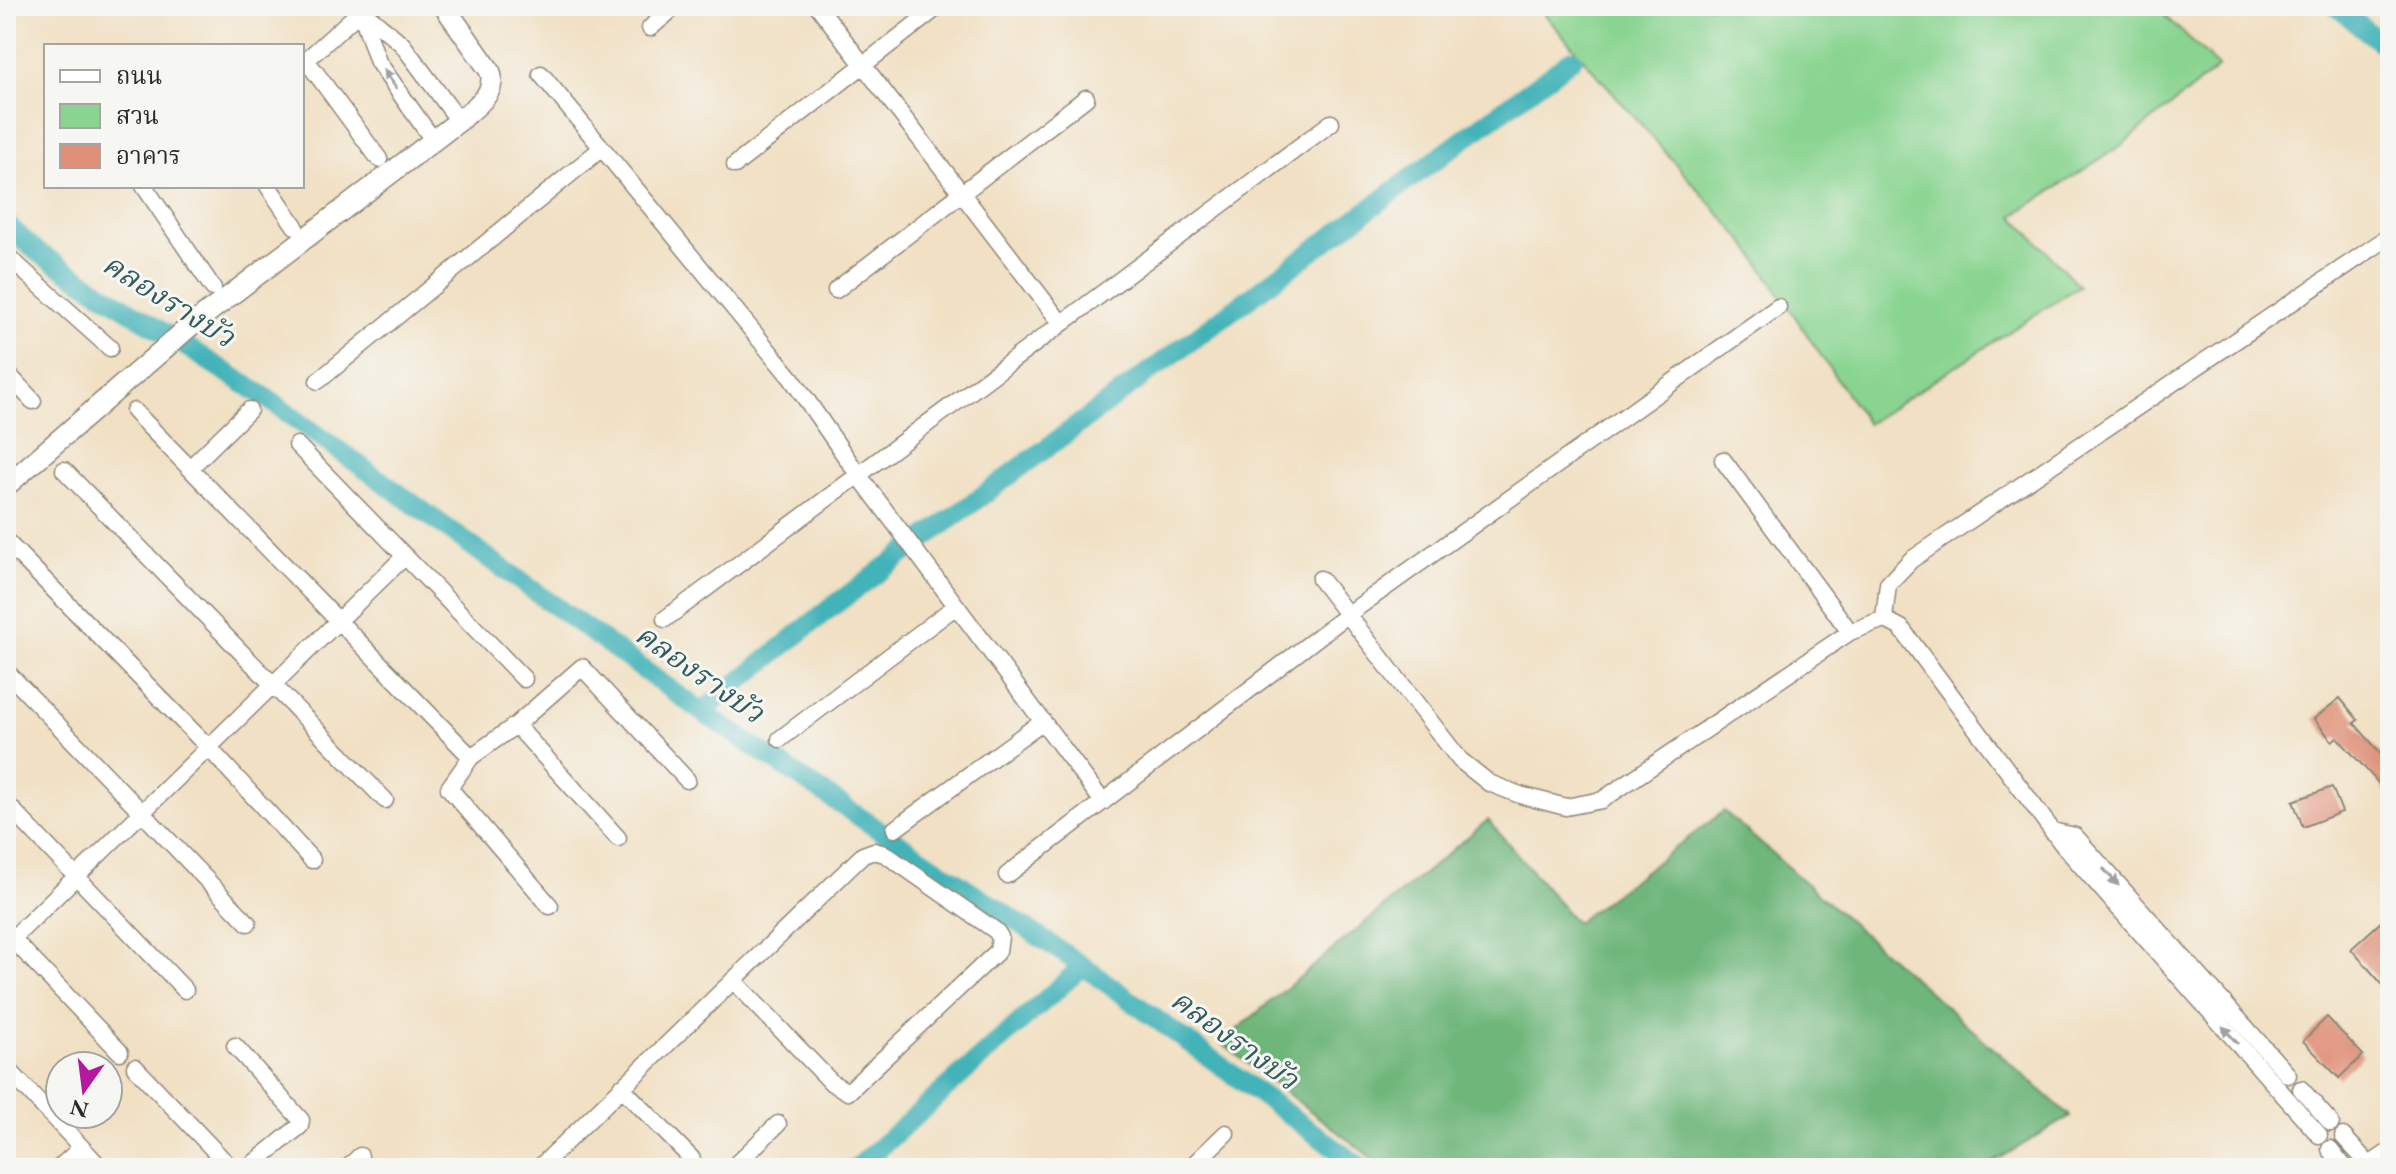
<svg xmlns="http://www.w3.org/2000/svg" width="2396" height="1174" font-family="'EB Garamond','Noto Serif Thai',serif">
	<rect width="100%" height="100%" fill="#f6f6f2"/>
	<filter id="ink" filterUnits="userSpaceOnUse"><feTurbulence type="fractalNoise" baseFrequency=".0125" numOctaves="2"/><feDisplacementMap in="SourceGraphic" scale="16" xChannelSelector="R" yChannelSelector="G"/><feConvolveMatrix kernelMatrix="1 2 1 2 8 2 1 2 1" color-interpolation-filters="sRGB"/></filter>
	<filter id="wash" filterUnits="userSpaceOnUse"><feTurbulence type="fractalNoise" baseFrequency=".006" numOctaves="4" result="noise"/><feDisplacementMap in="SourceGraphic" scale="32" xChannelSelector="R" yChannelSelector="G"/><feGaussianBlur stdDeviation="1.8" result="paint"/><feColorMatrix in="noise" values="0 0 0 0 0 0 0 0 0 0 0 0 0 0 0 0 0 1.4 0 .05"/><feComposite in="paint" operator="in"/></filter>
	<g filter="url(#wash)">
		<rect width="100%" height="100%" fill="#f1e0c3"/>
		<!-- green -->
		<path fill="#89d490" stroke="#5a805e" stroke-width="2" d="M1537 6H2154L2219 67 2123 144 2013 216 2079 286 1867 424 1747 245Z"/>
		<!-- forest -->
		<path fill="#6eb67a" stroke="#4c7052" stroke-width="2" d="M1724 811 2070 1116 1984 1168H1385L1221 1043 1488 820 1576 923Z"/>
		<g fill="none" stroke-linecap="round" stroke-linejoin="round">
			<!-- canal -->
			<path stroke="#43b3b9" stroke-width="20" d="M2336 6 2390 50
				M6 224 36 251 265 397 702 712 1083 966 1362 1168
				M702 712 825 612 1572 59
				M857 1168 1083 966"/>
		</g>
		<g id="blocks">
			<!-- building -->
			<path fill="#e09078" d="M2340 698 2358 720 2354 723 2383 756 2390 750V796L2337 737 2332 741 2314 719Z
				M2332 787 2342 812 2303 827 2293 801Z
				M2383 920 2390 928V993L2351 949Z
				M2327 1017 2363 1055 2339 1078 2303 1041Z"/>
		</g>
	</g>
	<g filter="url(#ink)">
		<use href="#blocks" fill-opacity="0" stroke="#8e8677" stroke-width="2"/>
		<g fill="none" stroke-linecap="round" stroke-linejoin="round">
			<!-- minor casing -->
			<g stroke="#8e8677" stroke-width="19">
				<path id="minor" d="M357 6 402 44 459 121
					M818 6 1061 323
					M361 12 378 62 433 140
					M650 28 676 6
					M307 61 379 159
					M302 64 366 6
					M541 74 792 379 857 473 1103 802
					M735 165 939 6
					M144 186 213 288
					M268 186 295 226
					M6 255 110 348
					M836 290 1086 98
					M6 372 33 401
					M318 381 602 148
					M134 411 471 757
					M297 445 524 679
					M1723 460 1850 632 1884 619 1901 628 2063 845 2319 1135
					M190 468 249 410
					M64 470 385 800
					M6 541 208 747 312 860
					M1320 579 1460 760 1489 783 1520 795 1566 807 1602 800 1850 632
					M665 619 1331 123
					M1884 619 1888 584 1911 560 2390 236
					M6 671 248 923
					M516 725 618 838
					M780 739 956 606
					M6 803 185 990
					M895 829 1043 721
					M2052 831 2075 836 2288 1075
					M1007 875 1347 615 1778 307
					M550 906 449 788 471 757 516 725 582 667 687 780
					M6 932 120 1052
					M6 945 405 556
					M235 1046 301 1120 300 1126 248 1168
					M6 1067 101 1168
					M135 1067 231 1168
					M621 1087 692 1159
					M2301 1089 2331 1123
					M2343 1136 2372 1168
					M2330 1149 2345 1168
					M59 1168 81 1148
					M348 1168 360 1156
					M539 1168 863 855 874 851 885 854 996 931 1000 937 998 951 848 1092 832 1083 733 980
					M732 1168 778 1124
					M1190 1168 1226 1133"/>
			</g>
			<!-- tertiary casing -->
			<g stroke="#8e8677" stroke-width="23">
				<path id="tertiary" d="M6 486 189 327 459 121C474 107 498 94 490 71L444 6"/>
			</g>
			<!-- primary casing -->
			<g stroke="#8e8677" stroke-width="27">
				<path id="primary" d="M2372 1168 2390 1156"/>
			</g>
			<!-- minor -->
			<use href="#minor" stroke="#fff" stroke-width="16"/>
			<!-- tertiary -->
			<use href="#tertiary" stroke="#fff" stroke-width="20"/>
			<!-- primary -->
			<use href="#primary" stroke="#fff" stroke-width="24"/>
		</g>
		<!-- one-way arrows -->
		<defs><path id="oneway-solid" d="M-6-.8H1V-3.2L6.5 0L1 3.2V.8H-6Z" transform="scale(2)"/></defs>
		<g fill="#a0a0a0">
			<use href="#oneway-solid" transform="translate(390 79) rotate(-125)"/>
			<use href="#oneway-solid" transform="translate(2111 877) rotate(48)"/>
			<use href="#oneway-solid" transform="translate(2230 1035) rotate(-131)"/>
		</g>
	</g>
	<g text-anchor="middle" dominant-baseline="central" stroke-width="6" stroke-linejoin="round" paint-order="stroke">
		<!-- water labels -->
		<g font-size="30" font-style="italic" fill="#335b5d" stroke="#f6f6f2">
			<text transform="translate(169 300) rotate(32)">คลองรางบัว</text>
			<text transform="translate(700 673) rotate(35)">คลองรางบัว</text>
			<text transform="translate(1235 1039) rotate(36)">คลองรางบัว</text>
		</g>
	</g>
	<!-- margin -->
	<rect width="2396" height="1174" fill="none" stroke="#f6f6f2" stroke-width="32"/>
	<!-- legend -->
	<rect x="44" y="44" width="260" height="144" fill="#f6f6f2" stroke="#a5a5a2" stroke-width="2"/>
	<rect x="60" y="70" width="40" height="12" fill="#ffffff" stroke="#a5a5a2" stroke-width="2"/>
	<text x="116" y="84" font-size="24" fill="#2b2b2b">ถนน</text>
	<rect x="60" y="104" width="40" height="24" fill="#89d490" stroke="#a5a5a2" stroke-width="2"/>
	<text x="116" y="124" font-size="24" fill="#2b2b2b">สวน</text>
	<rect x="60" y="144" width="40" height="24" fill="#e09078" stroke="#a5a5a2" stroke-width="2"/>
	<text x="116" y="164" font-size="24" fill="#2b2b2b">อาคาร</text>
	<!-- north arrow -->
	<g transform="translate(84 1090) rotate(194)"><circle r="38" fill="#f6f6f2" stroke="#a5a5a2" stroke-width="2"/>
	<path d="M0-6L14 30L0 20L-14 30Z" fill="#b5179e"/>
	<text y="-12" font-size="22" font-weight="bold" text-anchor="middle" fill="#2b2b2b">N</text>
	</g>
</svg>
